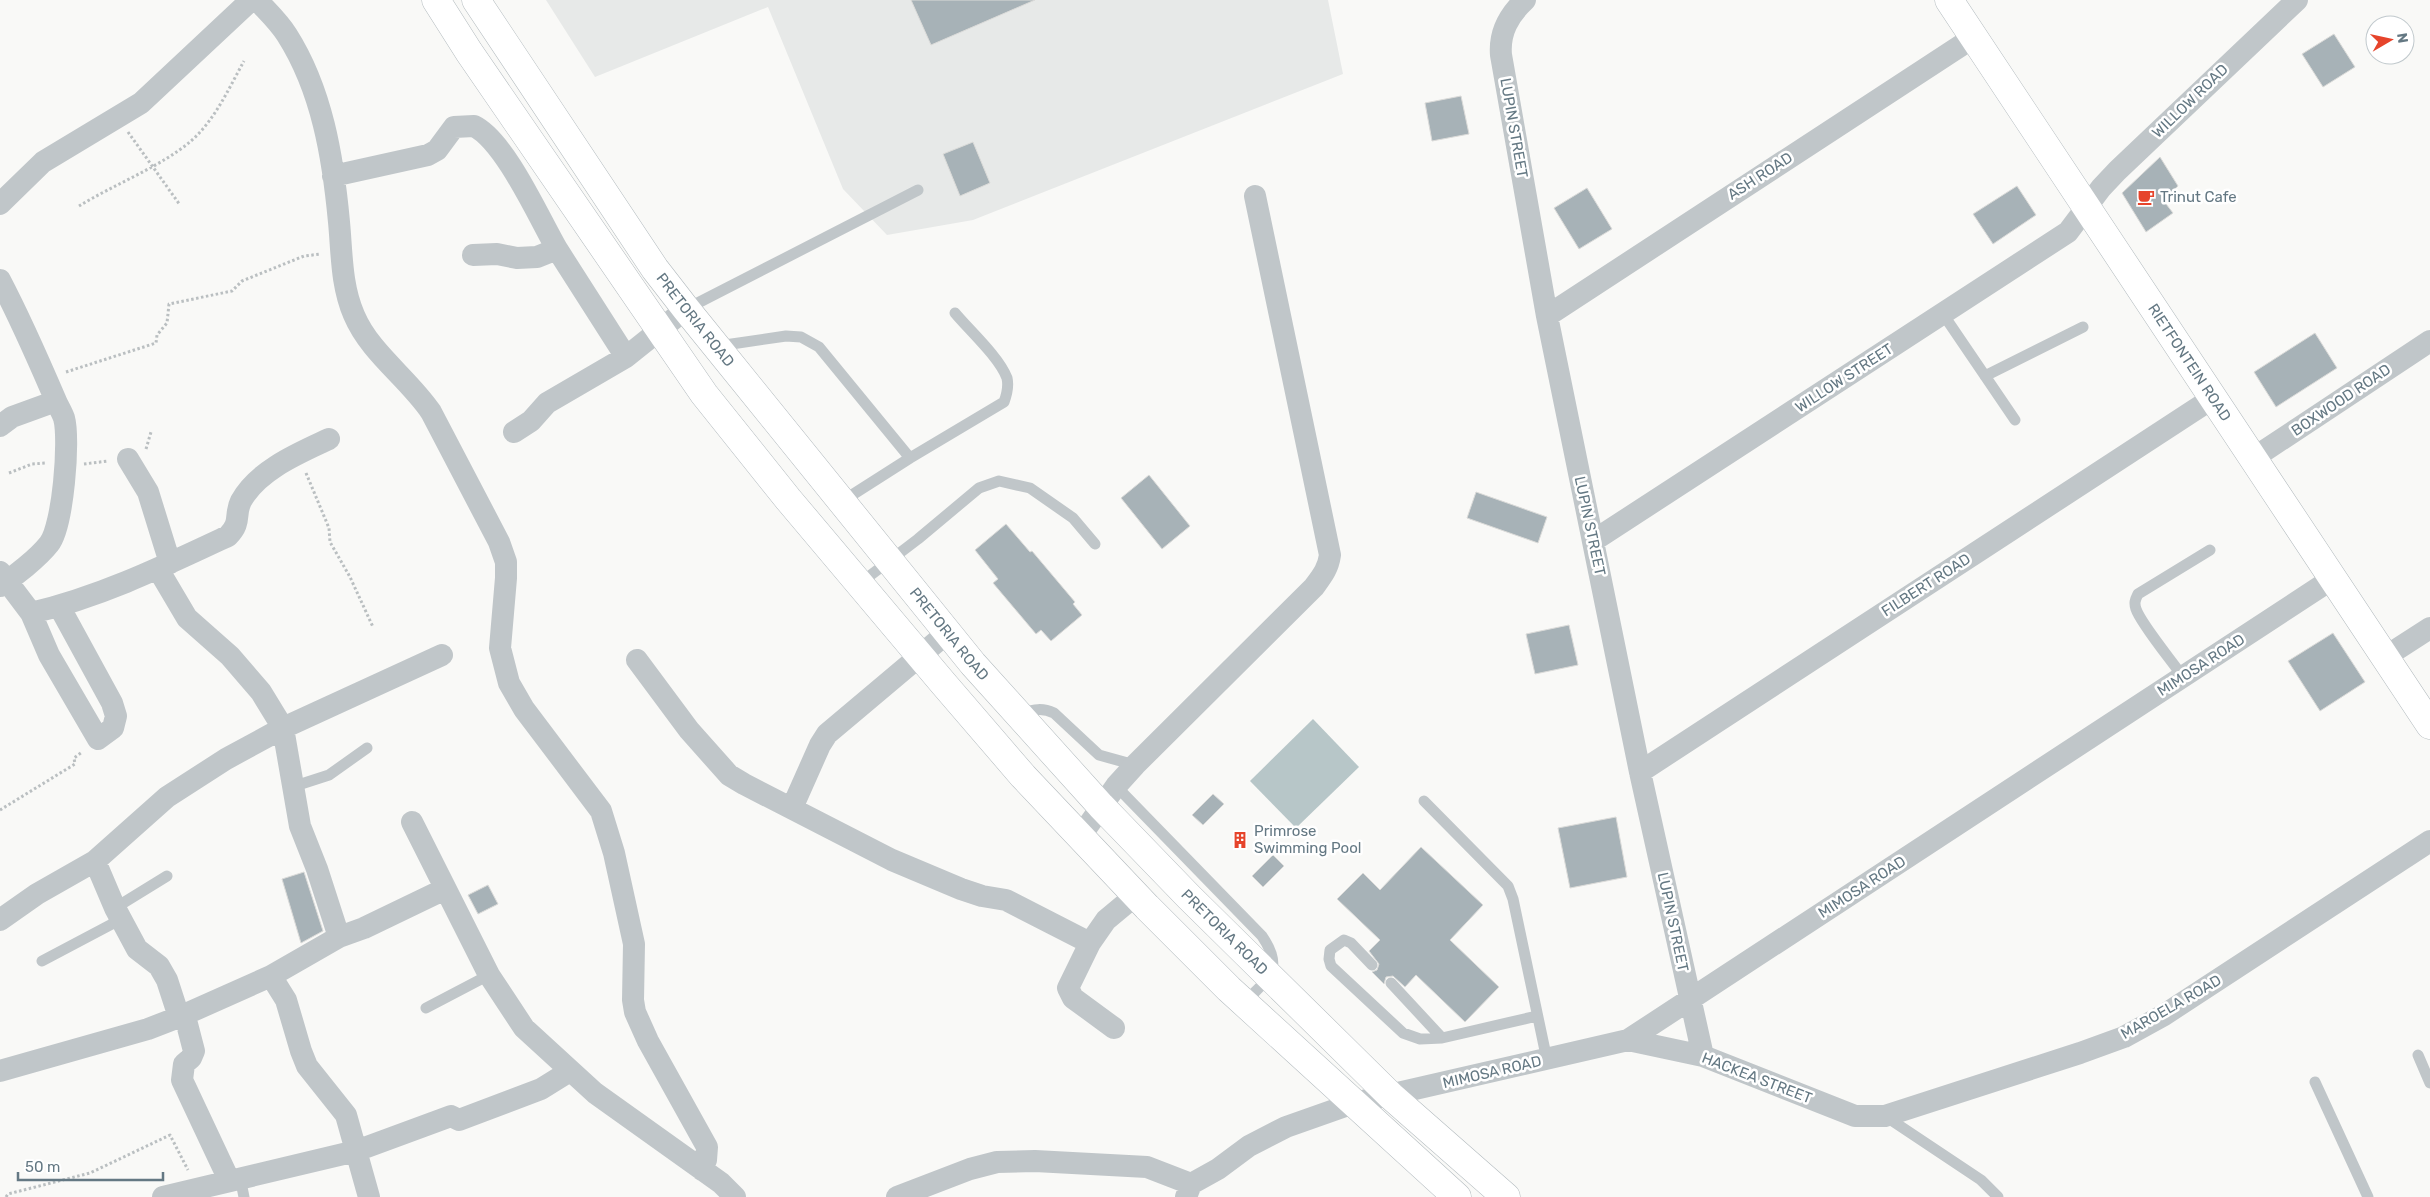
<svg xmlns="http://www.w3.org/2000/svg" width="2430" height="1197" font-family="Rubik,sans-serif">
	<rect width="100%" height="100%" fill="#f9f9f7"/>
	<!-- built -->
	<path fill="#e7e9e8" d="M546 0H1328L1343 74 973 220 887 235 843 189 768 7 595 77Z"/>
	<!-- water -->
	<path fill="#b7c6c8" d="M1313 719 1359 767 1296 828 1250 781Z"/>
	<!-- building -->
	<path fill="#a7b2b7" stroke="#dbdbd9" d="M911 0H1035L931 45Z
		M2334 34 2355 67 2323 87 2302 54Z
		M1461 96 1469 134 1432 141 1425 103Z
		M973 142 990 183 960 196 943 154Z
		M2160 157 2178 186 2163 200 2173 213 2146 232 2122 193Z
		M2017 186 2036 215 1993 244 1973 214Z
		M1587 188 1612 229 1579 249 1554 208Z
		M2315 333 2337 368 2276 407 2254 372Z
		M1149 475 1190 526 1162 549 1121 498Z
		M1476 492 1547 517 1538 543 1467 518Z
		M1006 524 1030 552 1032 551 1075 602 1073 604 1082 615 1051 641 1041 630 1036 634 993 583 998 579 975 550Z
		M1569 625 1578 665 1535 674 1526 634Z
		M2333 633 2365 682 2320 711 2288 661Z
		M1213 794 1224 804 1203 825 1192 815Z
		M1616 817 1627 877 1570 888 1558 828Z
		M1421 847 1483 905 1450 940 1499 987 1465 1022 1416 975 1405 987 1393 976 1386 977 1384 984 1372 972 1377 970 1379 964 1369 951 1380 940 1337 899 1363 873 1380 890Z
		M1273 855 1284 866 1263 887 1252 876Z
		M304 872 323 931 301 943 282 879Z
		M488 885 498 904 478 914 468 895Z"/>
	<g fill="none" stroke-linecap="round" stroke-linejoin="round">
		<!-- secondary casing -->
		<g stroke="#b2babe" stroke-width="29">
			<g id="secondary">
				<path d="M436 0 469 52 704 394 788 499 943 683 1023 776 1147 907 1229 989 1457 1197"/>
				<path id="s1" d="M476 0 655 269 686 309 973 664 1101 806 1189 897 1391 1096 1506 1197"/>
				<path id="s2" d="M1949 0 2430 725"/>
			</g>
		</g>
		<!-- path -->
		<path stroke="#babfc1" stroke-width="3" stroke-dasharray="2.5 2.5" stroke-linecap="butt" d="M128 132 180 205
			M79 206C113 185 162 166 191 141 215 120 229 88 244 61
			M66 372 156 343 157 335 167 323 169 304 232 291 242 281 304 256 321 254
			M146 449 151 432
			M84 464 108 461
			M9 473 32 464 46 463
			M306 473 329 528 330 542 350 577 373 627
			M0 810 75 764 74 758 82 752
			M6 1197 8 1194 90 1173 170 1135 188 1170"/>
		<!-- lane -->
		<path stroke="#c0c6c9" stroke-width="11" d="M686 309 918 190
			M1943 314 2015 420
			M718 346 786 336 801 337 819 347 910 458 841 502
			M1985 376 2083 327
			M910 458 1004 402C1007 394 1009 387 1007 378 999 357 970 331 955 313
			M859 584 918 539 979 488 999 481 1030 488 1073 518 1095 544
			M2183 677C2172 661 2141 624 2136 609 2134 603 2135 600 2138 594L2210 550
			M1019 714C1033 710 1041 707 1054 713L1099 755 1135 765
			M295 786 329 775 367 748
			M1116 786 1262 936C1285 970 1268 978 1244 1003
			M1424 801 1508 886 1513 899 1547 1060
			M115 908 167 876
			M42 961 112 924 120 916
			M1372 965 1351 943 1344 940 1330 950 1329 959 1331 966 1403 1033 1420 1039 1442 1038 1537 1016
			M1391 983 1442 1038
			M426 1008 489 975
			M2418 1055 2430 1083
			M2315 1082 2368 1197
			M1885 1116 1981 1180 1998 1197
			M240 1177 244 1197"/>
		<!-- street -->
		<path stroke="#c0c6c9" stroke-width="22" d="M257 0C267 11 279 22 287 35 322 90 333 157 339 222 342 253 341 285 354 315 370 353 408 378 431 412L499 542 506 562V578L500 648 509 683 524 709 601 811 614 853 634 944 633 1000 635 1012 648 1041 707 1147 706 1160 702 1170
			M1525 0C1509 15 1499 32 1501 55L1547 316 1640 772 1703 1056
			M333 176 428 155 437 150 454 127 474 126C505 141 539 218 557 249
			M0 204 43 162 141 103 251 0
			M473 255 497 254 517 258 537 257 557 249 626 357
			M0 280C21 320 38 359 56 401 58 406 62 412 64 418 70 439 63 527 49 544 38 558 15 576 0 586
			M1547 316 1974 37
			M0 426 12 417 56 401
			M514 432 531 421 547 403 626 357 686 309
			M128 459 148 492 170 563
			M2252 459 2430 341
			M1593 541 2068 232 2101 188 2117 171 2297 0
			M0 572 31 613C100 597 164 566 228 536 242 522 234 515 241 501 258 470 299 453 329 439
			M31 613 49 655 98 739 113 728 116 716 112 703 59 606
			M2385 657 2430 628
			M637 660 689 730 729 775 744 784 892 860 961 889 982 896 1006 900 1090 943 1106 920 1136 895
			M1640 772 2213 398
			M792 808 820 745 827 734 947 633
			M412 822 489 975 524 1028 595 1093 721 1183 735 1197
			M1080 837 1116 786 1135 765 1314 587C1322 576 1328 569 1330 555L1255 196
			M95 861 115 908 137 949 159 966 167 980 179 1017 187 1024 194 1051 191 1058 184 1064 182 1080 229 1180
			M0 920 37 894 95 861 167 797 226 759 283 728 442 655
			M339 937 364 928 445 889
			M1090 943 1068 988 1073 998 1114 1028
			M271 976 286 1000 301 1051 307 1066 346 1115 369 1197
			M1628 1040 1703 1056 1855 1116H1885L2080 1053 2124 1037 2164 1015 2430 841
			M0 1071 148 1029 179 1017 271 976 339 937 317 869 300 826 283 728 261 692 230 656 187 618 158 569
			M163 1197 356 1151 451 1116 459 1120 541 1089 570 1071
			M897 1197 970 1169 997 1162 1035 1161 1147 1167 1191 1184
			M1186 1197 1191 1184 1218 1169 1249 1146 1286 1127 1354 1103 1628 1040 2332 579"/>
		<!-- secondary -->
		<use href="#secondary" stroke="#fff" stroke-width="28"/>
	</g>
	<!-- icons -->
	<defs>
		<g id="cafe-bare" transform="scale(1.35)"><path d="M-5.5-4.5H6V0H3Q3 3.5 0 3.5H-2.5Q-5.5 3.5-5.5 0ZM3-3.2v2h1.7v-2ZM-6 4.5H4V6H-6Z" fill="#e6442b" stroke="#fff" stroke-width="2.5" paint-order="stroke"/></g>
		<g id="building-bare" transform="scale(1.35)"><path d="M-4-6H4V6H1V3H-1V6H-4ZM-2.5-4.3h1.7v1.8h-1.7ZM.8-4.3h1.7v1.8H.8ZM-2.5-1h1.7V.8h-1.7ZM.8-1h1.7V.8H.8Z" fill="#e6442b" stroke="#fff" stroke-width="2.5" paint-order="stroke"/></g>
	</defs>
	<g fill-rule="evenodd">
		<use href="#cafe-bare" x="2146" y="197"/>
		<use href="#building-bare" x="1240" y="840"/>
	</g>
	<g text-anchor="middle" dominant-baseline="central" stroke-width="5" stroke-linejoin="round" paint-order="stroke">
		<!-- street labels -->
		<g font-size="15" fill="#647883" stroke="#fff">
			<text transform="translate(2190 101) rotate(-44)">WILLOW ROAD</text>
			<text transform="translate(1514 128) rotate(80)">LUPIN STREET</text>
			<text transform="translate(1760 176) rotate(-33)">ASH ROAD</text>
			<text stroke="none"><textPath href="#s1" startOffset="388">PRETORIA ROAD</textPath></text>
			<text stroke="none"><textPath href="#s2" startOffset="435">RIETFONTEIN ROAD</textPath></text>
			<text transform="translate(1844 378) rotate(-33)">WILLOW STREET</text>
			<text transform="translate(2341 400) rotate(-34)">BOXWOOD ROAD</text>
			<text transform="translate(1590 526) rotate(78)">LUPIN STREET</text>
			<text transform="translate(1926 585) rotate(-33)">FILBERT ROAD</text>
			<text stroke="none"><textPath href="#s1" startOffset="792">PRETORIA ROAD</textPath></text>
			<text transform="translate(2201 665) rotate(-33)">MIMOSA ROAD</text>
			<text transform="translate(1862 887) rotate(-33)">MIMOSA ROAD</text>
			<text transform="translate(1673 922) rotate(78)">LUPIN STREET</text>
			<text stroke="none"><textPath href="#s1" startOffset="1198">PRETORIA ROAD</textPath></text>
			<text transform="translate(2171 1007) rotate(-30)">MAROELA ROAD</text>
			<text transform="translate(1492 1072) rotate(-13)">MIMOSA ROAD</text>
			<text transform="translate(1757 1078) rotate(21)">HACKEA STREET</text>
		</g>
		<!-- poi labels -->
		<g font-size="15" fill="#647883" stroke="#fff" text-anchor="start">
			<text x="2160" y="197">Trinut Cafe</text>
			<text x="1254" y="831">Primrose<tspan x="1254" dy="17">Swimming Pool</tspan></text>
		</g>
	</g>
	<!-- north arrow -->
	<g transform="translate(2390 40) rotate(81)"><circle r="24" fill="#ffffff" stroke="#c1c9cd"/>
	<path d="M0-4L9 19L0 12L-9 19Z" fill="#e6442b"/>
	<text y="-8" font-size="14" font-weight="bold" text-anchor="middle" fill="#647883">N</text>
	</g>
	<!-- scale -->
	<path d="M18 1172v8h145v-8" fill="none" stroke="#647883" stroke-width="2.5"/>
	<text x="25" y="1172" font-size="15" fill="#647883" stroke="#ffffff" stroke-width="4" paint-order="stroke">50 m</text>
</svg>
